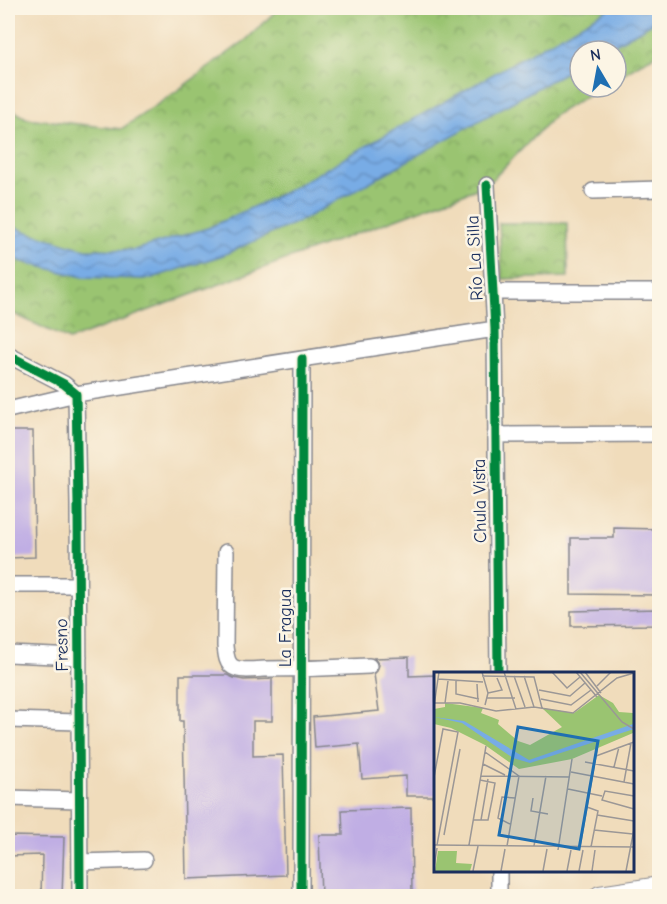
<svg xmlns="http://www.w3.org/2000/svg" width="667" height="904" font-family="'Comic Neue',sans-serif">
	<defs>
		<pattern id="park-crowns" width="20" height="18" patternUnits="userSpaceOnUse" patternTransform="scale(1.5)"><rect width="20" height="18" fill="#9ac471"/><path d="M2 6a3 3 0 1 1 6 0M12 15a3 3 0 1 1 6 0" fill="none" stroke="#7da060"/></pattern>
		<pattern id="water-waves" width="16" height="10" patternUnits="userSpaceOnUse" patternTransform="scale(1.5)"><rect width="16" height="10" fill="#78ace5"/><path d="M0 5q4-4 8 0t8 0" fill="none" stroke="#628cbd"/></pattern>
	</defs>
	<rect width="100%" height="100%" fill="#fcf5e5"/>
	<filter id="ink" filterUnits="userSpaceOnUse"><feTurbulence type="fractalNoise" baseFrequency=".0167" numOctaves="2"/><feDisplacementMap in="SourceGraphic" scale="12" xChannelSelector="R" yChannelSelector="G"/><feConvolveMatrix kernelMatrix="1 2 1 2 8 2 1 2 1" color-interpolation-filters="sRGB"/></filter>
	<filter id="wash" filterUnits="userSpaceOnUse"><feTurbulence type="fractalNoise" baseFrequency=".008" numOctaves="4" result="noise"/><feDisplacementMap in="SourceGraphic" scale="24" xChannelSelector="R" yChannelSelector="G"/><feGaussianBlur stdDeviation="1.35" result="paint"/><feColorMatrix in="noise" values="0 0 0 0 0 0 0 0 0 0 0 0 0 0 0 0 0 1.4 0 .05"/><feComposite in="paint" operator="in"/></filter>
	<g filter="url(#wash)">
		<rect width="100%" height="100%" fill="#f0dcbb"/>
		<!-- park -->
		<path fill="url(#park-crowns)" stroke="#5a7a68" stroke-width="1.5" d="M279 8H659V52L616 78V51H580V87H601L555 115 487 185 69 340 8 311V107L26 118 121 129 174 93 247 39Z
			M499 223H567L568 277 502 279Z"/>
		<!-- water -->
		<path fill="url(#water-waves)" stroke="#4a6ea2" stroke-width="1.5" d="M610 8H659V19L603 51H580V64L304 219 223 255 152 278 142 279 83 277 23 262 8 256V224L24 231 77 247 86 249 134 250 208 228 285 192Z"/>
		<g id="blocks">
			<!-- building -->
			<path fill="#c0aee4" d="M8 431H33L35 557 8 558Z
				M614 528 659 529 658 595 571 594V538H614Z
				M659 609V625L571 626V611Z
				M409 657V676L436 675V796H406V776L362 779 359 744 315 748 313 717 379 711 374 674 377 671 379 665 374 658Z
				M180 675H227L234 678 244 680 272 679V721H253V756L283 755 286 875 186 879 183 721H180Z
				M411 808 412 897H321L319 835H343L342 810Z
				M8 836 64 837 62 897H41L42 855 8 856Z"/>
		</g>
	</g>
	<g filter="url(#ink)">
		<use href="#blocks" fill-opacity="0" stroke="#86868c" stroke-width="1.5"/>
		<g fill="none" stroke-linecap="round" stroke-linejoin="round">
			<!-- minor casing -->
			<g stroke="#86868c" stroke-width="18">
				<path id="minor" d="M487 185 495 329 498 673
					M593 191 660 189
					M494 292H660
					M8 355 64 384 76 394 78 505 80 896
					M8 410 76 394 495 329
					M495 435 660 434
					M226 552 225 646C226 653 226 663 233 667 242 672 256 669 265 669 300 669 334 668 369 666
					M8 585H78
					M8 654 79 657
					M8 720 79 722
					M8 798 79 800
					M80 862 144 860
					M499 870V896
					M301 896 302 359"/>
			</g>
			<!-- major casing -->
			<g stroke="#86868c" stroke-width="22">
				<path id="major" d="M600 896 660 887"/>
			</g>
			<!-- minor -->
			<use href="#minor" stroke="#fff" stroke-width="15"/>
			<!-- major -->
			<use href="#major" stroke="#fff" stroke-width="20"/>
			<!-- cycleway casing -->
			<g stroke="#fcf5e5" stroke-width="13">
				<path id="cycleway" d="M487 185 495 329 498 673
					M8 355 64 384 76 394 78 505 80 896
					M301 896 302 359"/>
			</g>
			<!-- cycleway -->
			<use href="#cycleway" stroke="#00873e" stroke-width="9"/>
		</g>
	</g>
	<g text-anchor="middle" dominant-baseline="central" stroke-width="5" stroke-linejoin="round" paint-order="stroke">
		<!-- street labels -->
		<g font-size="18" fill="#1b2f5e" stroke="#fcf5e5">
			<text transform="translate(475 258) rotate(-93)">Río La Silla</text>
			<text transform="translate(480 501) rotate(-91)">Chula Vista</text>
			<text transform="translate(285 628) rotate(-90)">La Fragua</text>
			<text transform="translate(62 645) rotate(-91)">Fresno</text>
		</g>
	</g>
	<!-- overview -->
	<g transform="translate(434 672)">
		<rect width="200" height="200" fill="#f0dcbb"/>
		<path d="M4 179H23L22 191 38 192 36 199H1Z" fill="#9ac471"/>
		<path d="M165 23 179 31 185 40 199 41V61L138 87 85 97 51 73 17 56 0 52V37L11 35V31L49 36 47 41 65 48 64 52 84 69 96 73 128 55 108 36 140 41Z" fill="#9ac471"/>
		<path d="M0 45 30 49 95 88 199 52 200 57 96 91 79 86 28 51Z" fill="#78ace5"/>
		<path fill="none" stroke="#9b9796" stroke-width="1.5" d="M48 0 54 21 51 33M70 0 82 37M118 0 133 16 146 5M142 0 163 25M146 0 188 50 200 57M151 0 167 21M48 4 100 5 108 36M80 4 91 35M90 4 100 35M4 7 49 10M22 9V22L45 27M43 12 44 30M163 14 177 0M105 18 136 24 151 11M54 21 68 18 63 6M53 26H81M107 27 137 33 157 18M0 31H26L62 39 100 35 139 41 183 6 200 1M11 31 14 9M0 34 5 0M51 80 85 104 73 174M162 84 200 70M151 90 200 99M49 92 71 103M180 95 185 75M137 100 200 112M47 104 136 105M0 105 9 57 24 60 3 173M190 110 197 71M134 117 168 124M200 124 171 119 168 128 200 137M99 126 97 139 114 142M153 135 164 139 157 175M163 143 200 149M39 148H54L58 128 61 111 46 108M47 148 54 107M76 152 64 146 68 125 81 126M160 158 199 162M10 163 26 77M0 173 200 175M35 173 52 74M100 174 112 104M146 175 163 78M124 178 138 87M0 195 3 176M39 199 44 174M67 199 71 177M109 199 113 177M133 199 137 178M145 199 149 178M158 199 161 178M192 199 200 157"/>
		<path fill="#1f6fb2" fill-opacity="0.15" stroke="#1f6fb2" stroke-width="3" d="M84 55 164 69 145 177 65 163Z"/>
		<rect width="200" height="200" fill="none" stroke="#1b2f5e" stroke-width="3"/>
	</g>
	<!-- margin -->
	<rect width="667" height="904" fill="none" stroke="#fcf5e5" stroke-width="30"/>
	<!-- north arrow -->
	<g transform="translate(598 69) rotate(350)"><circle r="28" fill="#fcf5e5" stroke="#a2a6af" stroke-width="1.5"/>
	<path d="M0-4.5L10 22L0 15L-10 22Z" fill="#1f6fb2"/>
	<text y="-9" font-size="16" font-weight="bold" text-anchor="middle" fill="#1b2f5e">N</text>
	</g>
</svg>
